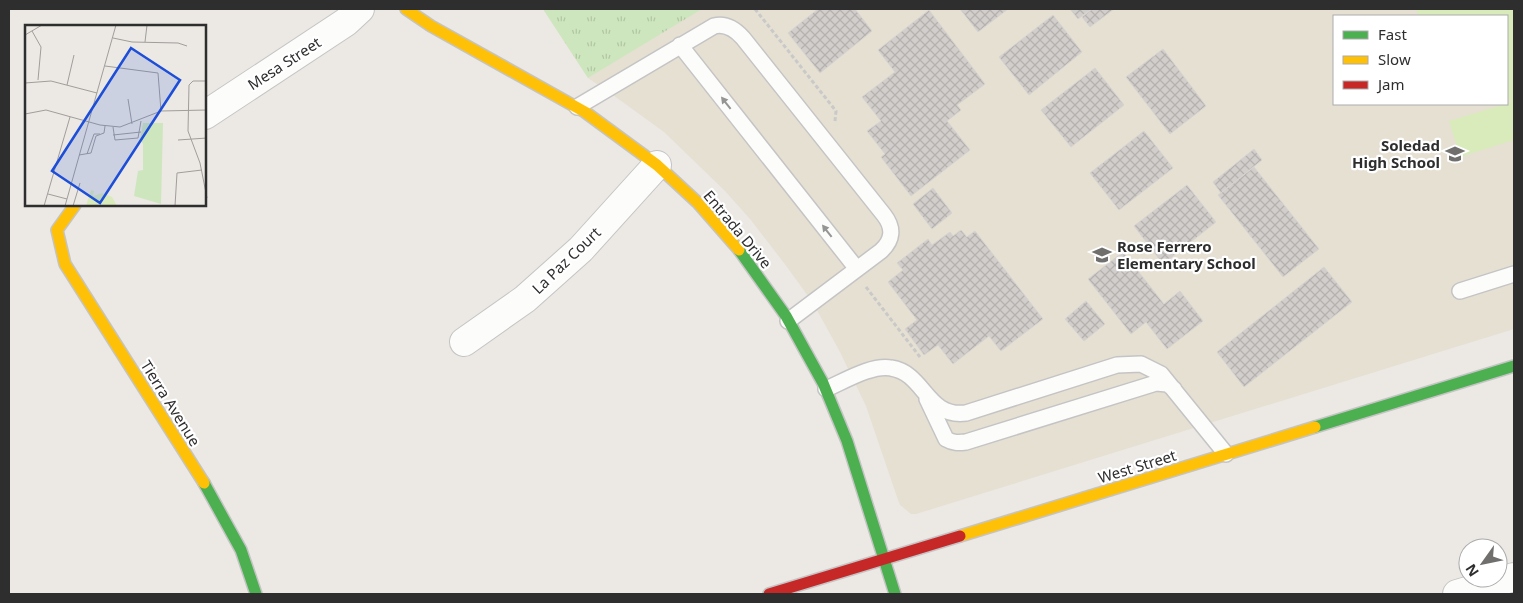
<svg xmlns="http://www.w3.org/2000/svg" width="1523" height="603" font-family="'Noto Sans',sans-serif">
	<defs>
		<pattern id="grass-tufts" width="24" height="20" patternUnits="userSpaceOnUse" patternTransform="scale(1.25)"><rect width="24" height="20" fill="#cee6be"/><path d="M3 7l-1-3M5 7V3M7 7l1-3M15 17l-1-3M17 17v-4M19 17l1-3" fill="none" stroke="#b1c6a4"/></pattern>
		<pattern id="building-cross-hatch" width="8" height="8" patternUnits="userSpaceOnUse" patternTransform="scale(1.25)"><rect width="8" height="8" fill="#d1cecb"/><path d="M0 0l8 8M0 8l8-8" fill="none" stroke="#b4b1af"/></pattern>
	</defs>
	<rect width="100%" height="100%" fill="#ece8e4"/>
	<!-- education -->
	<path fill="#e6e0d3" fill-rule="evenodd" d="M543 9H1514V329L916 514H911L900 505 897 497 866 406 840 352 813 303 787 267 750 219 725 191 664 132 606 90 588 78ZM1334 16H1507V104H1334Z"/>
	<!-- grass -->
	<path fill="url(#grass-tufts)" d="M543 9H702L588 78Z"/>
	<!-- pitch -->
	<path fill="#d9eabb" d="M1416 9H1514V140L1460 157 1449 121 1512 102 1507 99V16H1419Z"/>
	<!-- building -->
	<path fill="url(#building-cross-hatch)" stroke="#d7d4d0" d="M818 9H855L872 31 820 73 788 33Z
		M960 9H1008L978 32Z
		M1070 9H1091L1078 19Z
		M1092 9H1114L1090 27 1082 17Z
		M929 10 985 84 957 105 961 110 947 121 970 150 911 196 881 157 885 154 867 131 881 121 862 97 895 72 878 50Z
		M1053 15 1082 52 1029 95 999 57Z
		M1163 49 1206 106 1170 134 1126 77Z
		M1095 68 1124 105 1071 147 1041 110Z
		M1144 131 1173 168 1119 210 1090 173Z
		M1254 149 1262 160 1221 193 1213 182Z
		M1254 167 1319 249 1283 277 1218 195Z
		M1187 185 1216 222 1163 264 1134 226Z
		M933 188 952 213 932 229 913 204Z
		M961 230 967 237 975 231 1043 319 1001 351 989 336 953 364 938 345 924 355 905 329 917 320 888 282 903 270 897 263 928 239 932 245 950 232 953 236Z
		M1123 252 1164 304 1180 291 1203 321 1167 349 1146 322 1131 334 1088 279Z
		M1324 267 1352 302 1244 387 1217 352Z
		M1086 301 1105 324 1084 341 1065 319Z"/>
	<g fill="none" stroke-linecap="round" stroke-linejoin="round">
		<!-- lane casing -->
		<g stroke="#c5c4c5" stroke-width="18">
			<path id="lane" d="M680 45 857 269
				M577 107 714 26C726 23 735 29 743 38L884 215C894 228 893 240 881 251L788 321
				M1460 291 1514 274
				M826 389C843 382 872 364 891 368 925 373 926 418 966 413L1117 365 1141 364 1161 374 1226 454
				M927 399 946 439C953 443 958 443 966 442L1156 383 1167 384 1174 389"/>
		</g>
		<!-- street casing -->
		<g stroke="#c5c4c5" stroke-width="30">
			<path id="street" d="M205 115 346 22 360 9
				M464 342 525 299 581 249 657 165
				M1457 594 1514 577"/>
		</g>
		<!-- fast casing -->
		<g stroke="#c5c4c5" stroke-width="14">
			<path id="fast" d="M739 250 786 316 823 383 847 441 895 594
				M1315 427 1514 366
				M204 483 241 550 256 594"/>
		</g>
		<!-- slow casing -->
		<g stroke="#c5c4c5" stroke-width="14">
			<path id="slow" d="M406 9 431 26 585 112 657 165 697 202 739 250
				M75 205 57 230 65 264 204 483
				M960 536 1315 427"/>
		</g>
		<!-- jam casing -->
		<g stroke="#c5c4c5" stroke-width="14">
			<path id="jam" d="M769 594 960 536"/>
		</g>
		<!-- path -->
		<path stroke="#c9c9c8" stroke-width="3" stroke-dasharray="4 2.5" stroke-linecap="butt" d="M755 9 836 111 835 121
			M866 287 920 357"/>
		<!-- lane -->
		<use href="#lane" stroke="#fcfcfb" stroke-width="15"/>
		<!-- street -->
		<use href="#street" stroke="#fcfcfb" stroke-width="28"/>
		<!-- fast -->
		<use href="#fast" stroke="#4caf50" stroke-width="11"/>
		<!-- slow -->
		<use href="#slow" stroke="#ffc107" stroke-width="11"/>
		<!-- jam -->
		<use href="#jam" stroke="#c62828" stroke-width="11"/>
	</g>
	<!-- one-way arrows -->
	<defs><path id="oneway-solid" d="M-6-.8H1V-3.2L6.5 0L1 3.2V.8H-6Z" transform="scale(1.25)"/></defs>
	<g fill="#959594">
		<use href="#oneway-solid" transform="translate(726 103) rotate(-128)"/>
		<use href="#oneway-solid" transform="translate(827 231) rotate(-128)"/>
	</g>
	<!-- icons -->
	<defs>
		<g id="school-bare" transform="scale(1.5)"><path d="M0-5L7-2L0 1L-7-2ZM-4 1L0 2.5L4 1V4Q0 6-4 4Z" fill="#706f6e" stroke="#fff" stroke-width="2.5" paint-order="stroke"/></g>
	</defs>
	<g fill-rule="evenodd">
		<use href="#school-bare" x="1455" y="154"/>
		<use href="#school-bare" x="1102" y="255"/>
	</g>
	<g text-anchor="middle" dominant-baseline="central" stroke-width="4.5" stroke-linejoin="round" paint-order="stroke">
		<!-- street labels -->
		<g font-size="15" fill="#2e2e2e" stroke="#fff">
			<text transform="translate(284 63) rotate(-33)">Mesa Street</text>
			<text transform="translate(738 229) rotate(50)">Entrada Drive</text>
			<text transform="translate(566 260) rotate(-44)">La Paz Court</text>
			<text transform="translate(171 403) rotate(58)">Tierra Avenue</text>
			<text transform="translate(1137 466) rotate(-17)">West Street</text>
		</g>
		<!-- poi labels -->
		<g font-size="15" font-weight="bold" fill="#2e2e2e" stroke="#fff" text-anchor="end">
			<text x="1440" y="145">Soledad<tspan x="1440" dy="17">High School</tspan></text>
			<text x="1117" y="246" text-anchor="start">Rose Ferrero<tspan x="1117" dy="17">Elementary School</tspan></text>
		</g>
	</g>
	<!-- overview -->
	<g transform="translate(25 25)">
		<rect width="181" height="181" fill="#ece8e4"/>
		<path d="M118 98H138L136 179 109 171 113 146 118 145V119L115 115Z" fill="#cee6be"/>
		<path d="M66 165 69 166 68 171 77 168 87 172 92 181H61Z" fill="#d9eabb"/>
		<path fill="none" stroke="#a09e9b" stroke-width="1" d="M7 6 16 22 13 55M0 10 17 0M88 13 107 17 153 18 162 21M120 17 122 0M80 41 133 48 136 86M182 56H168L164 60 163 106 175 138 182 173M0 58 26 56 72 68M42 60 49 30M103 74 107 99M0 89 21 85 75 100 95 102 136 86 182 85M88 102 90 115 113 113 116 96M88 110 116 107M153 115 182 113M62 129 69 109H75M54 130 66 128 71 111 79 108 80 101M23 169 42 174M19 181 45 92M40 181 91 0M48 181 55 158M150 181 152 148 177 145"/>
		<path fill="#1d4ed8" fill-opacity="0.15" stroke="#1d4ed8" stroke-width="2.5" d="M106 23 155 55 75 178 27 146Z"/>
		<rect width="181" height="181" fill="none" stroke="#2e2e2e" stroke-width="2.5"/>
	</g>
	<!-- border -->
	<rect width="1523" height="603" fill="none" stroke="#2e2e2e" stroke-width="20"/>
	<!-- legend -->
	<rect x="1333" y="15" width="175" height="90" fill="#ffffff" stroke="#ababab"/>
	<rect x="1343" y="31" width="25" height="8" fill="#4caf50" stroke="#ababab"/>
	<text x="1378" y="40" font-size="15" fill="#2e2e2e">Fast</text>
	<rect x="1343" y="56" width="25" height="8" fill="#ffc107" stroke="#ababab"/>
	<text x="1378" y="65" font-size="15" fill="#2e2e2e">Slow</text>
	<rect x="1343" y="81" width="25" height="8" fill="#c62828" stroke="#ababab"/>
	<text x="1378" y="90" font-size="15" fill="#2e2e2e">Jam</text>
	<!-- north arrow -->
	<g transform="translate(1483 563) rotate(237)"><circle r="24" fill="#ffffff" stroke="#ababab"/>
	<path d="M0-4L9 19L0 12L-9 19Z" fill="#706f6e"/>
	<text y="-8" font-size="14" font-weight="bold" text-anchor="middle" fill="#2e2e2e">N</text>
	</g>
</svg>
